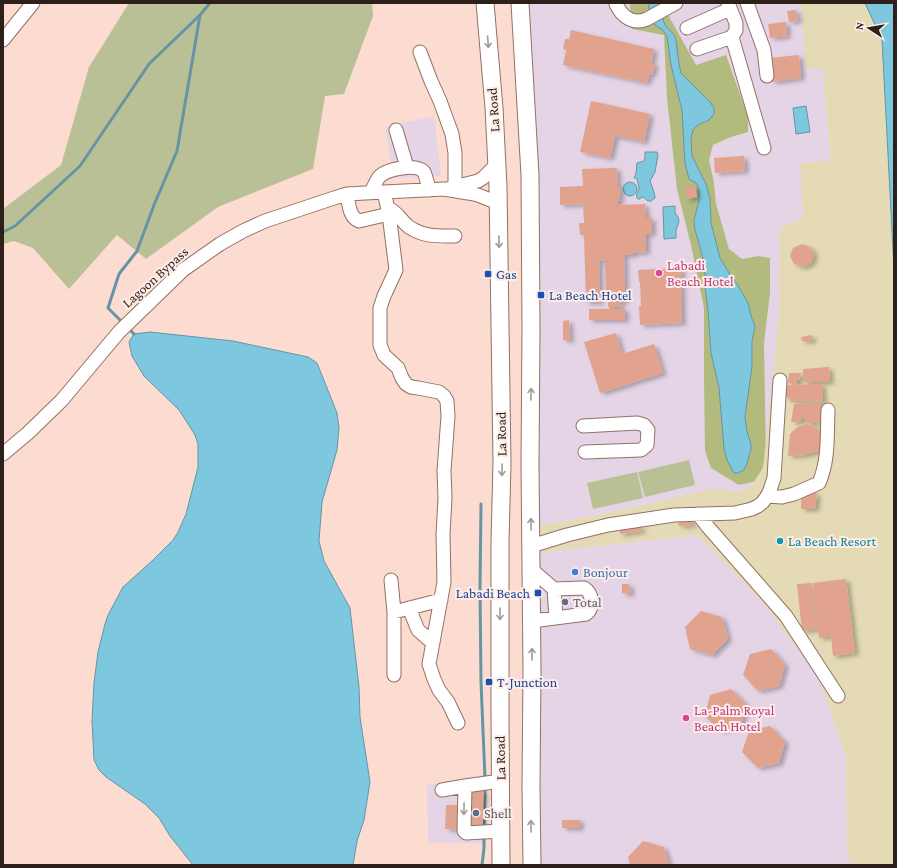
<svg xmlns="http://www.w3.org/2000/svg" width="897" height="868" font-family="'Crimson Pro',serif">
	<defs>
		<filter id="shadow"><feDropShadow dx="4" dy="2.5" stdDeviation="2" flood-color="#0004"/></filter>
	</defs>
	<rect width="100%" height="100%" fill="#fcdcd1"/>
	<!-- commercial -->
	<path fill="#e5d4e5" d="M529 3H799L823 69 831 160 800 164 803 218 780 229 779 318 763 468 751 486 737 492 715 488 614 512 538 526 540 368 538 154Z
		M434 116 441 176 394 178 385 127Z
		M697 535 761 600 820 679 846 758 847 851 851 865H540L537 553Z
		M488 774 486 843H428L427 785Z"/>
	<!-- green -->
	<path fill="#bac095" d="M129 3H372L373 16 344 94 325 96 313 169 218 207 146 259 117 235 69 289 33 248 14 241 3 244V209L61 165 89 67Z
		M689 460 695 485 645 497 638 472Z
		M637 472 643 498 593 509 587 483Z"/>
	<!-- forest -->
	<path fill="#b3ba7e" d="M630 3H665L667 13 696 65 726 55 748 117V132L731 137 713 145 709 160 714 183 716 204 729 249 742 259 758 256 770 258V293L764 343 766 460 757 481 739 485 711 468 705 451 704 376V308L691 245 677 189 667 98 664 35 632 29Z"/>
	<!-- sand -->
	<path fill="#e4dab5" d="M799 3H865L882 40 894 269V865H851L847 851 846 758 820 679 761 600 697 535 537 553 538 526 614 512 715 488 737 492 751 486 763 468 779 318 780 228 803 218 800 164 831 160 823 69 805 68 802 13Z"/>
	<!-- water -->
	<path fill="#7dc7df" stroke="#6595a4" d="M648 3H659L662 16 665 25 674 35 676 40 679 64 681 73 710 102 714 108V114L709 120 698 125 693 130 691 138 692 156 706 184 708 192 710 199 711 223 720 258 731 276 737 284 748 303 752 319 755 326 752 341V366L745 417 747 432 751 444V449L747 464 744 470 738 473H734L727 460 724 448 719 388 711 353 708 311 705 286V267L700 247 695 230 694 220 699 201V191L697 184 689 179 685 163 682 110 671 65 667 36 663 30 659 28 653 23 650 17Z
		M865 3H894V269L882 40Z
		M806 106 810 132 796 134 793 108Z
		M645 152H657L658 155 655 172 650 181 654 192 655 198 651 201H648L643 197H641L640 199H638C634 195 639 192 639 188L637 179 636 178H634L636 174 637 163 644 161 645 158Z
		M623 189a7 7 0 1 1 14 0a7 7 0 1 1-14 0Z
		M675 206V213L678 217 679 221 678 225 676 230V238L664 239 663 207Z
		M150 332 233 341 308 357 317 363 337 413 339 428 337 450 322 502 319 541 324 561 350 608 359 687 360 717 370 782 364 820 357 841 353 865H193L170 836 159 818 145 804 106 777 99 770 94 760 92 721 94 683 98 652 105 624 108 615 123 587 152 561 173 540 178 532 186 514 198 467V444L195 435 179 410 144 376 132 356 129 342 134 334Z"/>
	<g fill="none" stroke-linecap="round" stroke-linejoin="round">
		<!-- stream -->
		<path stroke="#6595a4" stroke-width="3" d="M3 232 15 226 80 166 149 64 200 15
			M124 324 108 308 119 274 137 251 154 205 177 151 200 15 210 3
			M128 328 134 334
			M481 504 480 587 481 682 485 779
			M484 829 485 787
			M482 865 484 848V835"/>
	</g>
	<!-- building -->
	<path fill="#e1a38d" filter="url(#shadow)" d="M796 10 798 21 789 22 787 11Z
		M786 22 787 36 770 38 768 24Z
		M571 30 654 49 651 64H655L652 75 649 74 647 83 563 65 566 50 563 49 565 39H569Z
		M799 55 801 78 772 82 769 58Z
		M591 101 650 114 644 142 615 136 610 158 580 152Z
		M744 156 745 171 715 173 714 158Z
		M617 168 618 187H620V201H618V205L645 204 646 218H652V234H646V252L633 253V255H624L625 301H606L605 260 599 261 600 302H586L584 235H580L579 223H584L583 204 560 205V187L583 186 582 169Z
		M695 186 697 197 687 199 685 188Z
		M802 244 810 247 814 255 811 263 803 267 794 264 790 256 793 248Z
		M681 268 682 323 640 325 639 306H641L640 282H639L638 270Z
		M608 302H621V307H614V309H625V320H589V309H609V307H608Z
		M569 320 570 341 563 340V321Z
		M616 333 622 354 654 344 663 373 600 393 584 342Z
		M812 335V341H802L801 337Z
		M829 367 830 382H803V369Z
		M789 373H801L799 380H797V385L788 383Z
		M822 384 823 401 790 402 791 397H784V385Z
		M821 403V422L806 423V419H801L800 422H791L794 404Z
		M805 424 813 425 823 435 819 451 803 455 788 456 790 434 796 428Z
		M817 493 815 509H801V494Z
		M692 519V525L679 526 678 520Z
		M641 526 642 531 620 534V528Z
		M846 579 855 653 833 656 831 636 819 638 813 583Z
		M812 583 817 629 802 631 797 584Z
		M622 584H629L631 594 622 593Z
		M701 611 722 617 728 639 712 655 690 649 685 627Z
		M771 649 785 665 779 686 758 691 743 675 750 654Z
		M731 689 746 704 741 725 720 731 705 716 710 695Z
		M770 726 785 742 779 763 758 768 742 752 749 731Z
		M471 790 484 791 482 831 469 830Z
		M446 805H460L462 830 445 829Z
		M562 820H580V828H562Z
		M643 841 664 847 669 865H630L628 857Z"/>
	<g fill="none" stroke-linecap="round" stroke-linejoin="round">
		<!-- minor casing -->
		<g stroke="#937063" stroke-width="15">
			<path id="minor" d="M747 3 764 50 767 76
				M616 4C622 17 633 25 647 19L676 3
				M687 28 730 9
				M732 37 764 148
				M3 40 33 3
				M697 49 732 37 736 30V23L728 3
				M420 52 431 81 440 101 452 134 455 153V186
				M396 130 407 167
				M450 188 478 181 483 178 496 165
				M371 192C374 187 376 180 380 176 388 169 416 163 424 172 426 176 428 186 429 190
				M384 192 389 214 396 270 384 296 380 308V345L384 355 398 368 402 378 406 384 411 387 418 388 439 392 444 396 447 401 448 416 444 471 445 498 443 535 444 582 429 664 434 679 439 690 448 702 458 723
				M347 194C349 204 349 217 359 221L389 214
				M388 208C399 213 400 220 409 227 424 237 437 236 455 236
				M583 426 637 423 644 425 648 430 647 445 641 450 585 452
				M3 454 28 433 62 400 119 332 183 270 220 244 243 231 265 221 331 199 347 194 384 192 444 189 468 193 478 195 498 203
				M767 496 782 497 794 494 819 483C829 460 827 435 828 410
				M698 514 708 527 786 616 838 696
				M531 546 567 535 608 525 674 515 735 513 752 509 758 506 763 502 769 493 774 478 780 380
				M532 570 554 589 584 588C593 593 594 608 586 614L532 621
				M391 580 394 612 441 600
				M554 589 556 618
				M409 608 418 630 433 643
				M394 675V612
				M442 790 465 786
				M501 831 466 833 464 831 465 786 501 781"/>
		</g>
		<!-- major casing -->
		<g stroke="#937063" stroke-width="19">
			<path id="major" d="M485 3 494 108 498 187 502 463 500 543V713L501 865
				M520 3 530 175 531 328 530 464 532 671 531 787 532 865"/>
		</g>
		<!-- minor -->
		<use href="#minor" stroke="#fff" stroke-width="13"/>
		<!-- major -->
		<use href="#major" stroke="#fff" stroke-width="17"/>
	</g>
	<!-- one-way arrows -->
	<defs><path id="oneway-shaft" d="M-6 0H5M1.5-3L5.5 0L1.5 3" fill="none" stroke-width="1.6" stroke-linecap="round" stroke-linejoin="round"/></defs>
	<g stroke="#a09a98">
		<use href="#oneway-shaft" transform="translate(488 42) rotate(86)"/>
		<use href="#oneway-shaft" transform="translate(499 242) rotate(89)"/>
		<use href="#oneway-shaft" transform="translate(531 394) rotate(-89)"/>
		<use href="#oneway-shaft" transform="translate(502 470) rotate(91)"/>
		<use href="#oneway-shaft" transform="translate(531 524) rotate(-91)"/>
		<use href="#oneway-shaft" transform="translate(500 614) rotate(90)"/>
		<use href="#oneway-shaft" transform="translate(532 654) rotate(-90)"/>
		<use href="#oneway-shaft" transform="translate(464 809) rotate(91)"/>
		<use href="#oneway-shaft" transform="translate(531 826) rotate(-91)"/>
	</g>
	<!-- markers -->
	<g fill="#d1479c" stroke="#feede7" stroke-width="1.5">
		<circle cx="659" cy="273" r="4"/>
		<circle cx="686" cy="718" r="4"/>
	</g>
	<g fill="#1a4fb4" stroke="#feede7" stroke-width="1.5">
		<rect x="484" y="270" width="8" height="8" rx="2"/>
		<rect x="537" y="291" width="8" height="8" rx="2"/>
		<rect x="534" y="589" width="8" height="8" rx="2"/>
		<rect x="485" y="678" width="8" height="8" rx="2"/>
	</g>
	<circle fill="#0f9aa8" stroke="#feede7" stroke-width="1.5" cx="780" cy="541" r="4"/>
	<circle fill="#3f7fe0" stroke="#feede7" stroke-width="1.5" cx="575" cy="572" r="4"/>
	<g fill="#5c6f8a" stroke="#feede7" stroke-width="1.5">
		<circle cx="565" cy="602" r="4"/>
		<circle cx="476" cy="813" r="4"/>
	</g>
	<g text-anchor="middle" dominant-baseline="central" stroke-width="4" stroke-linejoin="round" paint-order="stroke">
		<!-- street labels -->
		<g font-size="14" fill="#2d1f1a" stroke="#feede7">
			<text transform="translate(493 110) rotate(-94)">La Road</text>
			<text transform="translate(155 277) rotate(-42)">Lagoon Bypass</text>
			<text transform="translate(501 434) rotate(-91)">La Road</text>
			<text transform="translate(500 758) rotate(-91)">La Road</text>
		</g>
		<!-- hotel labels -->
		<g font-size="14" fill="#b23c85" stroke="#feede7" text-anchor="start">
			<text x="667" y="265">Labadi<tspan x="667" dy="16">Beach Hotel</tspan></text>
			<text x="694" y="710">La-Palm Royal<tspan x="694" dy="16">Beach Hotel</tspan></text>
		</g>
		<!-- transit labels -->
		<g font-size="14" fill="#164399" stroke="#feede7" text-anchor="start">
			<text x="496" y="274">Gas</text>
			<text x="549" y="295">La Beach Hotel</text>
			<text x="530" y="593" text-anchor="end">Labadi Beach</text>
			<text x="497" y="682">T-Junction</text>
		</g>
		<!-- culture labels -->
		<g font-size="14" fill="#0d838f" stroke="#feede7" text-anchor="start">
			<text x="788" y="541">La Beach Resort</text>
		</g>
		<!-- shop labels -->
		<g font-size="14" fill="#366cbe" stroke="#feede7" text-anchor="start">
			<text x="583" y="572">Bonjour</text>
		</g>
		<!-- service labels -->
		<g font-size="14" fill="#4e5e75" stroke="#feede7" text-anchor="start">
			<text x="573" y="602">Total</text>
			<text x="484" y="813">Shell</text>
		</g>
	</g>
	<!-- border -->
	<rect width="897" height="868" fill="none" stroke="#2d1f1a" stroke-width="8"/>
	<!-- north arrow -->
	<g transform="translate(869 28) rotate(282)" stroke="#feede7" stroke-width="3" paint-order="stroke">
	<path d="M0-3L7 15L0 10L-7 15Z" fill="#2d1f1a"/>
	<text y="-6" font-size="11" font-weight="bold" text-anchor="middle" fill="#2d1f1a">N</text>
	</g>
</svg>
